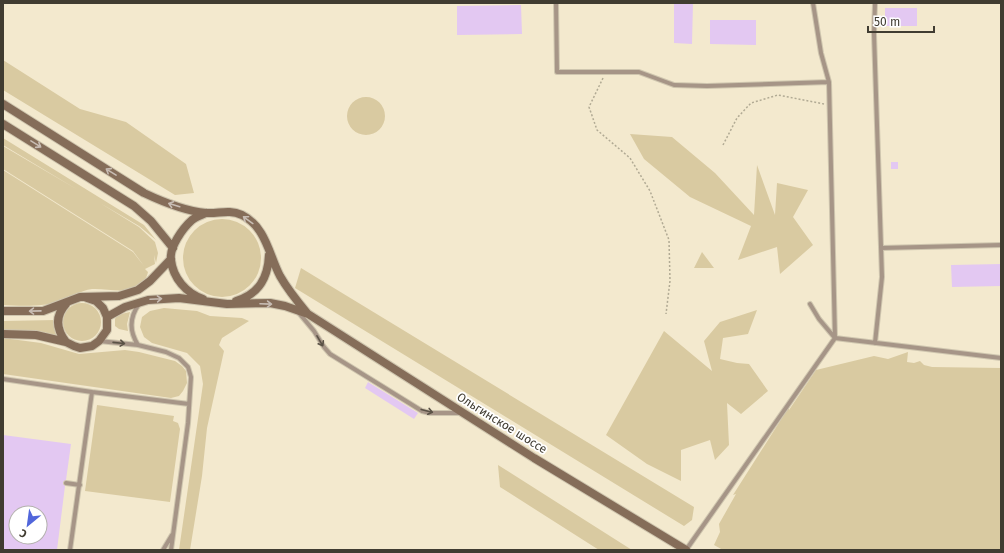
<svg xmlns="http://www.w3.org/2000/svg" width="1004" height="553" font-family="'Fira Sans',sans-serif">
	<rect width="100%" height="100%" fill="#f3e9ce"/>
	<!-- green -->
	<path fill="#d9caa1" d="M3 60 80 109 126 122 186 164 194 193 175 195 3 90Z
		M347 116a19 19 0 1 1 38 0a19 19 0 1 1-38 0Z
		M630 134 672 137 715 173 754 215 757 165 775 215 777 183 808 190 793 217 813 245 780 274 777 247 738 260 751 226 690 197 644 159Z
		M3 138 144 225 156 240 139 226 100 203 139 227 155 242 158 253 156 263 154 255 155 264 145 269 148 272C147 276 145 281 143 283 129 296 108 288 92 289 80 290 72 298 61 301 43 307 21 306 3 305V170L133 252 144 266 133 251 3 169V146L78 190 3 145Z
		M183 258a39 39 0 1 1 78 0a39 39 0 1 1-78 0Z
		M702 252 714 268H694Z
		M301 268 694 507 692 520 684 526 295 288Z
		M63 322a19 19 0 1 1 38 0a19 19 0 1 1-38 0Z
		M164 308 197 311 210 316 242 318 249 321 222 338 219 345 224 351 207 428 202 476 190 550H179L203 384 200 366 187 353 152 343 144 337 140 327 142 317 150 311Z
		M757 310 748 334 723 338 720 359 737 363 749 364 768 391 741 414 727 403 729 445 715 460 710 440 681 450V481L647 464 606 435 664 331 712 371 704 341 720 322Z
		M130 312 127 324 128 331 119 329 115 326V319L117 315Z
		M56 320 55 328 56 336 3 332V321Z
		M3 338 41 343 79 354 125 350 139 352 175 361 182 366 186 371 187 383 183 391 179 396 171 398 3 374Z
		M908 352 907 362 914 363 920 361 924 365 932 367 1001 368V550H723L714 545 720 532 719 524 736 494 733 495 789 407V410L816 370 874 356 888 359Z
		M97 405 174 416 173 421 178 423 180 429 170 502 85 491Z
		M498 465 632 550H599L500 487Z"/>
	<!-- building -->
	<path fill="#e3c8f2" fill-rule="evenodd" d="M674 3H693L692 44 674 43Z
		M521 5 522 34 457 35V6Z
		M885 8H917V26H885Z
		M710 20H756V45L710 44Z
		M891 162H898V169H891Z
		M1001 264V286L952 287 951 265Z
		M368 382 418 413 414 419 365 388Z
		M3 435 71 444 66 480 64 481 63 483 65 486 57 550H3ZM16 513H40V537H16Z"/>
	<g fill="none" stroke-linecap="round" stroke-linejoin="round">
		<!-- lane casing -->
		<g stroke="#cfc6af" stroke-width="6">
			<path id="lane" d="M556 3 557 72H639L674 85 707 86 829 82
				M881 248 1001 245
				M810 304 819 319 835 338 1001 358
				M299 313 314 331 324 347 330 354 422 411 430 413H459
				M99 341 138 345 166 352 179 358 188 367 191 377 188 423 171 550
				M875 343 882 277 874 34 875 3
				M138 345C129 331 129 318 139 304
				M3 379 92 392
				M66 483 80 485
				M70 550 92 392 189 404
				M163 550 172 535
				M686 550 835 338 829 82 821 53 813 3"/>
		</g>
		<!-- secondary casing -->
		<g stroke="#cfc6af" stroke-width="10">
			<path id="secondary" d="M3 104 144 193C163 202 185 211 206 213 219 214 228 209 242 215 266 227 269 255 280 276 288 290 297 301 307 313
				M3 124 134 206 151 221 173 248
				M203 299C186 293 173 278 171 260 169 247 183 228 192 220 196 217 202 215 206 213
				M236 301C259 294 268 278 269 255
				M66 304C55 316 56 329 66 342
				M3 311H43L80 297 119 296 138 290 150 281 171 259
				M107 317 125 307 148 300 179 298 227 304 270 303 285 306 308 314 534 458 686 550
				M3 334 36 335 66 342 74 346 80 348 92 346 99 341 107 330V317L103 308 96 301 87 298"/>
		</g>
		<!-- path -->
		<path stroke="#b1aa94" stroke-width="1.5" stroke-dasharray="2 2" stroke-linecap="butt" d="M603 78 589 107 597 130 630 158 650 191 669 240 670 281 666 314
			M723 145 737 118 751 103 778 95 824 104"/>
		<!-- lane -->
		<use href="#lane" stroke="#a69587" stroke-width="4"/>
		<!-- secondary -->
		<use href="#secondary" stroke="#856d59" stroke-width="8"/>
	</g>
	<!-- one-way arrows -->
	<defs><path id="oneway-shaft" d="M-6 0H5M1.5-3L5.5 0L1.5 3" fill="none" stroke-width="1.6" stroke-linecap="round" stroke-linejoin="round"/></defs>
	<g stroke="#c8bdb4">
		<use href="#oneway-shaft" transform="translate(36 144) rotate(32)"/>
		<use href="#oneway-shaft" transform="translate(111 172) rotate(-148)"/>
		<use href="#oneway-shaft" transform="translate(174 205) rotate(-163)"/>
		<use href="#oneway-shaft" transform="translate(248 220) rotate(-144)"/>
		<use href="#oneway-shaft" transform="translate(156 299) rotate(-3)"/>
		<use href="#oneway-shaft" transform="translate(266 304) rotate(2)"/>
		<use href="#oneway-shaft" transform="translate(35 311) rotate(179)"/>
	</g>
	<g stroke="#5a5246">
		<use href="#oneway-shaft" transform="translate(320 341) rotate(60)"/>
		<use href="#oneway-shaft" transform="translate(119 343) rotate(6)"/>
		<use href="#oneway-shaft" transform="translate(427 411) rotate(14)"/>
	</g>
	<g text-anchor="middle" dominant-baseline="central" stroke-width="3.5" stroke-linejoin="round" paint-order="stroke">
		<!-- street labels -->
		<g font-size="12" fill="#403c31" stroke="#fff">
			<text transform="translate(502 423) rotate(32)">Ольгинское шоссе</text>
		</g>
	</g>
	<!-- border -->
	<rect width="1004" height="553" fill="none" stroke="#403c31" stroke-width="8"/>
	<!-- north arrow -->
	<g transform="translate(28 525) rotate(209)"><circle r="19" fill="#ffffff" stroke="#b3b1ad"/>
	<path d="M0-3L7 15L0 10L-7 15Z" fill="#5166db"/>
	<text y="-6" font-size="11" font-weight="bold" text-anchor="middle" fill="#403c31">С</text>
	</g>
	<!-- scale -->
	<path d="M868 26v6h66v-6" fill="none" stroke="#403c31" stroke-width="2"/>
	<text x="874" y="26" font-size="12" fill="#403c31" stroke="#ffffff" stroke-width="3" paint-order="stroke">50 m</text>
</svg>
